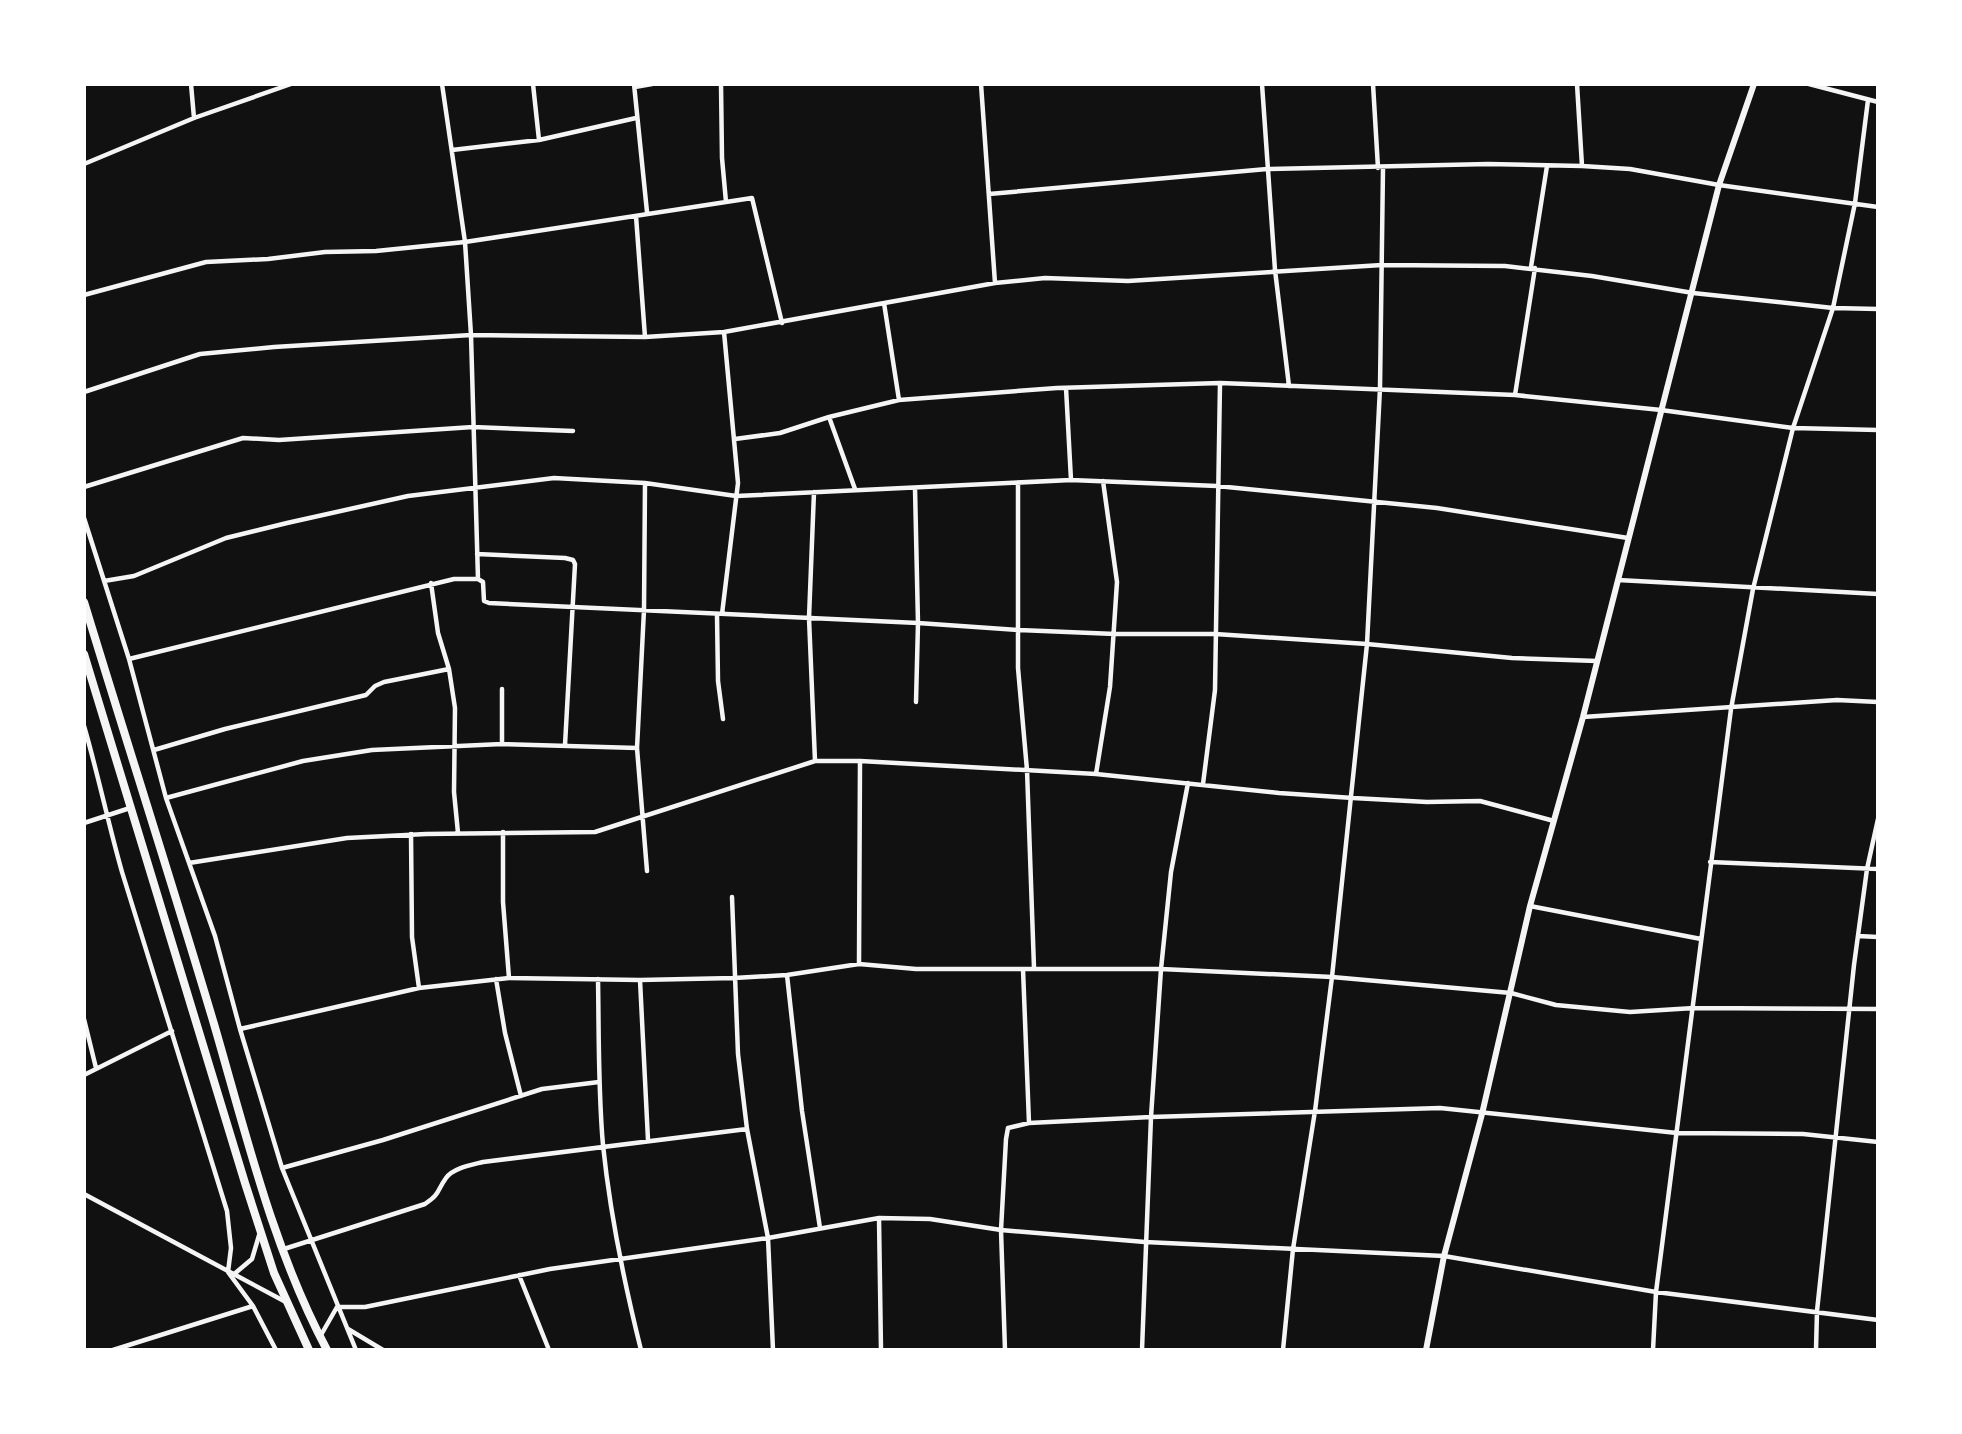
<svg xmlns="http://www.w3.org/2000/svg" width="1962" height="1434" font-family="Literata,serif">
	<rect width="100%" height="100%" fill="#111"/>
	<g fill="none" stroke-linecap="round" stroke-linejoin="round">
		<!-- minor -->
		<path stroke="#f5f5f5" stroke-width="4.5" d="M191 84 194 118
			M442 84 465 242 471 335 478 579
			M533 84 539 140
			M634 84 647 212
			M721 84 722 158 726 202
			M981 84 995 283
			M1262 84 1275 270 1289 386
			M1373 84 1378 168
			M1577 84 1582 166
			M1809 84 1878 102
			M635 87 652 84
			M452 150 539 140 636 118
			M84 164 194 118 291 84
			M989 194 1267 169 1488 164 1582 166 1630 169 1719 185 1878 207
			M636 216 645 337
			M1531 267 1547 166
			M84 295 206 262 268 259 325 252 376 251 465 242 752 198 782 323
			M884 303 899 400
			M1066 388 1071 480
			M84 392 200 354 274 347 471 335 645 337 724 332 995 283 1045 278 1128 281 1382 265 1505 266 1592 276 1693 293 1833 308 1878 309
			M1515 395 1535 268
			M829 417 855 489
			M735 439 780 433 829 417 899 400 1057 388 1220 383 1515 395 1661 410 1793 428 1878 430
			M645 483 644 610 637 748 647 871
			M1018 483V668L1027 770 1034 968
			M84 487 243 438 279 440 473 427 573 431
			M915 488 918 623 916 702
			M814 492 809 618 815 761
			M84 518 129 659 166 798 215 936 240 1029 282 1168 356 1350
			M477 554 565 558 573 560 575 564 565 745
			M1618 580 1878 594
			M104 581 134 576 226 538 287 523 408 496 554 478 645 483 736 496 1071 480 1217 486 1437 508 1628 538
			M431 583 438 633 449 669 455 708 454 792 458 833
			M722 614 738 483 724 332
			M717 615 718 681 723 719
			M129 659 454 579H478L483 582 484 601 489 603 918 623 1019 630 1115 634H1215L1367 644 1512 658 1597 661
			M502 689V744
			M1583 717 1837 700 1878 702
			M84 726C98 774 108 823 122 872L227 1211 231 1248 228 1272 253 1306 276 1350
			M154 750 225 729 366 695 375 686 384 682 449 669
			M1096 774 1110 687 1117 582 1103 481
			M1203 784 1215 690 1220 383
			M166 798 303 761 372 750 502 744 637 748
			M84 823 130 808
			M503 832V902L509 978
			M411 834 412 937 419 988
			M1710 862 1878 869
			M189 863 347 838 426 834 595 832 815 761H860L1096 774 1279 793 1353 798 1427 802 1480 801 1554 821
			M732 897 738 1054 747 1129 768 1238 773 1350
			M1530 906 1701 939
			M1858 936 1878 937
			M859 964 860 761
			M1023 969 1029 1123
			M787 975 802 1111 820 1228
			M496 979 505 1033 521 1096
			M598 979C599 1034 598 1090 603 1145 610 1214 624 1282 641 1350
			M640 980 648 1140
			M84 1019 96 1068
			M240 1029 419 988 509 978 640 980 734 978 787 975 859 964 916 969H1161L1332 977 1511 993 1556 1005 1630 1012 1694 1008 1878 1009
			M84 1075 172 1031
			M282 1168 383 1140 542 1089 599 1082
			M84 1194 284 1301
			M879 1218 881 1350
			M284 1249 425 1204C441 1193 436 1192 446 1178 453 1168 471 1165 483 1162L747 1129
			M233 1275 252 1259 260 1232
			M519 1275 549 1350
			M348 1329 383 1350
			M321 1335 337 1307H365L550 1269 768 1238 879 1218 930 1219 1001 1230 1145 1242 1444 1256 1656 1292 1878 1320
			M113 1350 253 1306
			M1005 1350 1001 1230 1006 1139 1008 1128 1029 1123 1151 1117 1440 1108 1677 1133 1803 1134 1878 1142
			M1142 1350 1151 1117 1161 969 1171 872 1188 783
			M1283 1350 1293 1249 1315 1111 1332 977 1367 644 1380 388 1383 168
			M1653 1350 1656 1292 1731 709 1753 589 1793 428 1833 308 1855 203 1868 100
			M1816 1350 1817 1311 1854 965 1867 869 1878 819"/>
		<!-- tertiary -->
		<path stroke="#f5f5f5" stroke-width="6" d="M1426 1350 1444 1256 1482 1114 1530 906 1583 717 1719 185 1754 84"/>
		<!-- primary -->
		<path stroke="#f5f5f5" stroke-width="8" d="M84 602C127 743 172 883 214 1024 246 1134 273 1249 327 1350
			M84 654 245 1183 274 1273 309 1350"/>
	</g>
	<!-- border -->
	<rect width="1962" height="1434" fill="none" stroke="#ffffff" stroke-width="172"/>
</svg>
